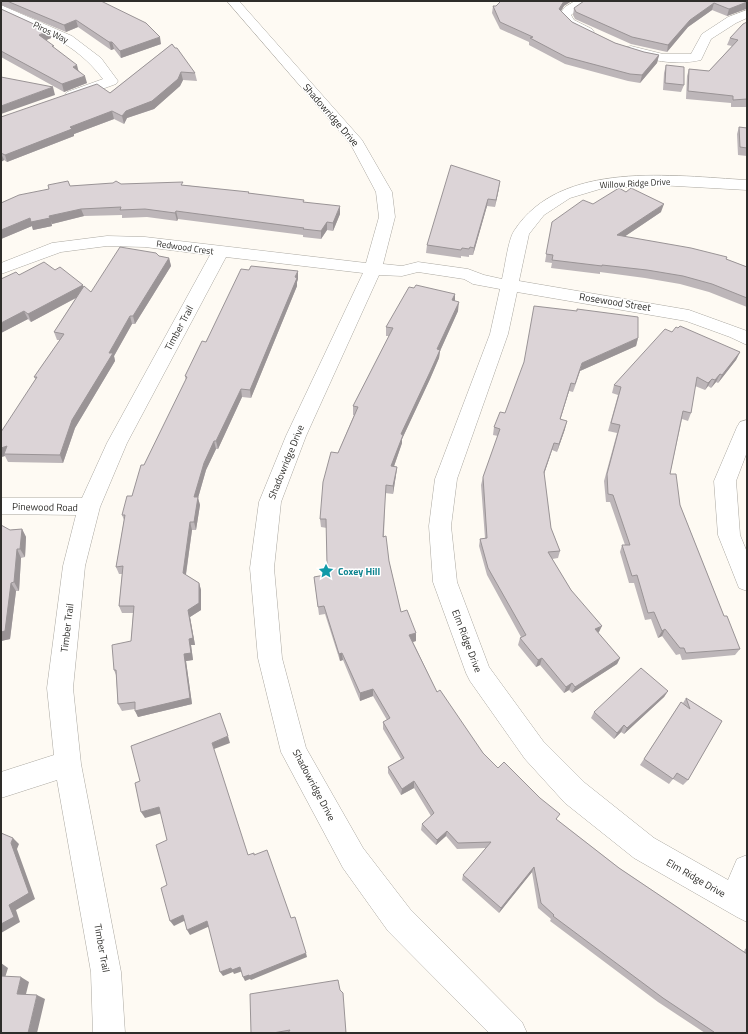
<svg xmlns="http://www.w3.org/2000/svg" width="748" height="1034" font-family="'Titillium Web',sans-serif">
	<rect width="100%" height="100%" fill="#fefaf3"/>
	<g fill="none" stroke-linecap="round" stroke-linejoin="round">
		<!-- minor casing -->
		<g stroke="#aba8a1" stroke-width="1">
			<path id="minor" d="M227 1H239L362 140 392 192 395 217 383 264 402 266 418 262 468 269 484 275 502 279C505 267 508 240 514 231 560 159 674 176 747 180V190L658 185 600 189 570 198 544 215 529 234 519 281 689 310 747 331V345L730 337 686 321 517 292 508 334 457 479 451 526 457 582 489 667 543 741 585 783 654 838 728 880 737 859 747 855V922L737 917 634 858 565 803 525 759 470 681 466 673 433 582 429 526 435 479 490 334 500 289 473 284 464 279 418 272 402 276 379 275 306 436 281 502 274 568 282 658 306 748 363 848 410 909 522 1022 527 1033H489L388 931 343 868 281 752 258 658 250 568 259 502 286 436 363 273 226 257 127 443 100 507 85 566 73 688 81 764 121 972 125 1033H93L91 972 57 780 1 798V772L54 755 47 688 63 566 76 515 1 514V498H82L107 443 210 255 145 247 107 246 61 252 1 274V263L52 243 107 236 145 237 366 263 379 217 376 192 351 145Z
				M575 1H589L571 15 574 20 592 29 594 32 592 35H584L565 25 559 15 565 7Z
				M1 5 72 36 101 58 118 81 116 84 77 98 72 99 67 98 65 95 67 92 103 79C75 42 42 32 1 13Z
				M747 10V18L736 23 711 39 701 60C679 65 659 62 638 56 633 55 628 54 625 50L626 47 631 46 663 54H691L702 34 728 17Z
				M747 420V452L736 481 740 535 747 552V591L739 588 718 535 714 481 737 427 740 422Z"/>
		</g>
		<!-- minor -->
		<use href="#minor" fill="#fff" fill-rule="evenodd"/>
	</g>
	<!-- wall -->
	<path fill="#bdb6b9" d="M1 1H101L161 44 121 58 114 49 111 50 78 27 66 32 1 5Z
		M747 1V9H746L727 16 712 10 688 27 667 52 631 44 575 19 573 15 574 8Z
		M493 6H564L561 11 572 22 615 43 644 52 659 55 657 63 640 83 628 81 565 64 529 45V42L500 29 492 13Z
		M1 9 49 31 51 38 46 40 55 49 79 71 87 83 64 92 1 57Z
		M747 22V107H731V103L686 99 687 76 689 69 709 71 732 46 727 45 730 38Z
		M172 44 195 73 197 81 183 80 180 86 154 109 127 118 124 124 114 119 74 134V136L7 162 4 160 1 162V117L110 93Z
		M666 65 684 85 681 92 663 90 664 73Z
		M739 127 747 128V156L738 155 737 134Z
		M121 184 184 185 249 193 304 202 340 214 333 231 327 230 321 239 303 237V235L178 219 177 221 147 217 122 218V215L84 216 52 224V226L33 230 32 226 1 239V203L70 186Z
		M499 188 495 207 487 206 473 255H469V257L461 256V258L426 253 427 245Z
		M593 204 661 212 624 237 726 259 747 267V307L709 292 680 284 645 278 600 272V274L551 268 552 263 545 262 552 222Z
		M159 256 169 258 171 266 135 324H132L114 356 115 361 75 428 63 463 8 462 5 456 1 457 36 380 34 377 60 340H57L54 332 76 298 31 322 28 319 1 333 19 275 55 270 83 285V287L91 292Z
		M249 270 298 271V279L297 282V286L251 398 242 397 218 449H216L206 470 198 498 200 505 196 530H192L186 575 199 583 201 590V610L190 617 195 645H191L193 660 186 661 192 704 138 717 135 709 122 711 118 704 116 675 114 670 131 641 133 613H122L119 606 122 574H119L116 567 124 520 122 515 132 496 144 465 186 381 185 376Z
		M414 288 455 294V301L458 311 440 351 439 358 430 379 402 439V443L394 466 397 467 396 475 393 494 385 493 384 537 389 561 401 612 416 641 413 642 437 692 483 753 498 768 557 820 619 868 744 952 745 949 747 948V1033H705L658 1002 550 921 551 919 538 908 532 872 499 913 462 880 463 875 486 848 457 849 446 836 436 845 421 830 422 824 431 816 414 788 401 795 388 773V767L401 759 383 729V722L387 720 373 696 360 701 343 660 340 661 325 614 319 615 314 577 328 575 327 565V528L321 527 320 519 338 453 354 415H353V406L389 336H386V327Z
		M672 332 740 352 736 360 718 383 716 382 711 388 708 386 705 390 695 386 691 413 688 421 682 419 670 474 680 505 724 616 740 649 735 655 682 660 680 654 676 655 662 636 658 638 651 619 645 620 634 583H629L620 552 622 545H625L610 502H606L604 481 617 433 608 431 618 395 612 393 614 385Z
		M638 338 636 346 580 371 573 392 569 391 560 420 565 429 557 452 552 450 544 474 551 528 560 551 558 558 552 559 571 590 599 632 598 633 620 658 617 664 572 693 569 690 564 693 540 665 536 667 518 645 520 638 521 637 487 575 479 546 480 539 485 538 481 485 483 477 498 436 493 435 494 427 505 413Z
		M1 525 10 530 22 529 26 537 25 557 21 558 19 591H16L10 639 1 641Z
		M668 691 664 697 624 734 621 732 614 739 591 718 594 712Z
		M686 698 722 721 688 780 683 785 673 779 669 784 640 765 681 702 683 703Z
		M340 990 346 1033H251Z"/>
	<!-- shaded-wall -->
	<path fill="#9a9496" d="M564 1H572L564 6 558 16 559 9Z
		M747 2 746 9 727 16 729 9Z
		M714 3 712 10 688 27 667 52 668 45 690 20Z
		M76 20 78 27 66 32 64 25Z
		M49 31 51 38 42 42 39 35Z
		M160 37 161 44 121 58 120 51Z
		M109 42H112L114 49 111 50Z
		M659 55 657 63 640 83 642 75Z
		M77 65 79 73 73 67Z
		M181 72 183 80 180 86 154 109 127 118 124 124 122 116 126 111Z
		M85 76 87 83 64 92 62 84Z
		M53 87 55 95 1 114V106Z
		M112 111 114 119 74 134V136L7 162 5 155 70 127Z
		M1 153 4 160 1 162Z
		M500 181 499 188 495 207 496 200Z
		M488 199 487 206 473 255 474 248Z
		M664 204 661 212 615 243 617 235Z
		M340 206V214L333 231V223Z
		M81 209 84 216 52 224 49 216Z
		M176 211 178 219 177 221 175 213Z
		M30 218H50L52 226 33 230 32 226 1 239V230Z
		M327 222V230L321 239V231Z
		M169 258 171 266 135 324 133 316Z
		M298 271V279L297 282V286L251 398 250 390Z
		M83 285 85 293 31 322 28 314Z
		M455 294V303L452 300Z
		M459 302 458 311 440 351 439 358 430 379 402 439V443L391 475V466L401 434 437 349Z
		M24 311 28 319 1 333V323Z
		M130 316 132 324 114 356 115 361 75 428 63 463 60 455 72 420 109 353Z
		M638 338 636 346 580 371 573 392 582 363Z
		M740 352 736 360 718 383 722 375Z
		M720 374 716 382 711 388 715 380Z
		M712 379 708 386 705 390 708 383Z
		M571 383 569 391 558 427 560 419Z
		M241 389 242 397 218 449 216 441Z
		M567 421 565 429 557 452 559 444Z
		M214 441 216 449 206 470 198 498 200 505 196 530 194 522V497L204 463Z
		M554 443 552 450 542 480 544 472Z
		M7 446 4 454 5 456 1 457V448Z
		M397 467 396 475 393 494V486Z
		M190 522 192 530 185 580 183 573Z
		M22 529 26 537 25 557 20 549Z
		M17 549 21 558 19 591 14 582Z
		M11 583 16 591 10 639 1 641V632Z
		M199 583 201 590V610L190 617 195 645H191L193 660 186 661 192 704 138 717 135 711 184 654 189 639 188 610Z
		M602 626 599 632 592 636 595 629Z
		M665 629 662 636 658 638 662 631Z
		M416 633V641L409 643V635Z
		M342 653 343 660 340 661 339 654Z
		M542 658 540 665 536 667 538 660Z
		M620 658 617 664 572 693 575 687Z
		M572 683 569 690 564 693 566 687Z
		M373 689V696L360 701V693Z
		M668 691 664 697 624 734 627 728Z
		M624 725 621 732 614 739 617 733Z
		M228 736 230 743 214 749 212 743Z
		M414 781V788L401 795 402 789Z
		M159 807 162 813 145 818 141 812Z
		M447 831 446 836 436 845 437 840Z
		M13 838 19 844 17 849 35 899 16 910 20 922 1 933V924L11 843Z
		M534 867 532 872 499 913 501 908Z
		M183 915 186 920 174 926 170 921Z
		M207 921 210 926 190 935 187 930Z
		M306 953 307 957 251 980 250 979 245 981 243 977Z
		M1 963 8 968 4 981 1 979Z
		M240 967 243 971 234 974 233 972 223 976 220 972 231 968Z
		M21 977 29 982 25 998 17 994Z
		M37 995 45 999 37 1033H28Z"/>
	<!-- building -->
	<path fill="#dcd4d7" stroke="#9a9496" d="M7 1H101L146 23 160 37 120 51 112 42H109L76 20 64 25Z
		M501 1H564L559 9 572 22 615 43 644 52 659 55 642 75 630 74 566 57 530 38 533 37 500 22 493 6H496Z
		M584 1H747V2L729 9 714 3 690 20 668 45 632 37 576 12 574 8Z
		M1 9 49 31 39 35 54 46H52L77 65 73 67 85 76 62 84 1 51Z
		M747 22V99L733 100V96L688 91 689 69 709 71 738 40 730 38 743 24Z
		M172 44 175 48H177L195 73 181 72 178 79 152 101 126 111 122 116 112 111 70 127 72 129 5 155 1 153V117L97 84 110 93Z
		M666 65 684 67V85L665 83Z
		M1 77 53 87 1 106Z
		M739 127 747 128V148L740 147Z
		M451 165 500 181 496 200 488 199 474 248 470 247 469 249 462 248 461 250 427 245Z
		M68 181 70 186 113 183 116 181 121 184 183 182 181 185 249 192 248 193 304 200 303 202 340 206 333 223 327 222 321 231 303 229 304 228 176 211 175 213 145 209 120 210 121 207 81 209 49 216 50 218 31 222 30 218 1 230V203L19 195 49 189 48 185Z
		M619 188 626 192 631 188 664 204 617 235 691 248 727 257 726 259 747 267V298L712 284 683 276 647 270 602 265V266L552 260 553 255 546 254 552 222 583 200 593 204Z
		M120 247 156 253 159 256 169 258 133 316H130L109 353H113L72 420 60 455 4 454 7 446 1 448V432L37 377H34L64 334 54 332 84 286 91 292Z
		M44 262 55 270 60 267 83 285 28 314 24 311 1 323V279L16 272 19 275Z
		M251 266 298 271 295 277 297 278 250 390 241 389 216 441H214L204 463 194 497H198L194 522H190L183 573 199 583V603L188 610 193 638 189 639 191 653 184 654 190 698 135 711V702L118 704 116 670H114L112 645 131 641 134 606H119L123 566 116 567 125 515H122L127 496H132L141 465H144L187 377 185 376 202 341 206 342 241 269 249 270Z
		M416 285 455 294 452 300 459 302 437 349 440 350 431 370 401 434 403 435 391 466 397 467 393 486 386 485 383 537 386 536 389 561 401 612 407 610 416 633 409 635 437 692 440 690 483 753 498 768 504 762 540 798 560 814 556 819 619 868 747 954V1033H714V1032L663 998 553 916 554 915 541 903 534 867 501 908 463 875 491 842 458 843 447 831 437 840 422 824 434 813 414 781 402 789 388 767 404 758 383 722 390 718 373 689 360 693 342 653 339 654 324 606 318 607 314 577 330 574 327 565 326 519H320L323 482 331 452 338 453 358 407 353 406 393 328 386 327 409 287 414 288Z
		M534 306 577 311V309L638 317V338L582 363 575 384 571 383 560 419 567 421 559 444 554 443 544 472 551 528 560 551 548 552 571 590 602 626 595 629 620 658 575 687 572 683 566 687 542 658 538 660 520 638 526 635 488 568 480 539 487 538 483 477 500 429 494 427 500 412 505 413 524 362Z
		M680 326 740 352 722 375 720 374 715 380 712 379 708 383 697 377 691 413 683 411 670 474H676L680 505 724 616H727L740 649 686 653 684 648H680L665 629 662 631 654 612 648 613 637 575 632 576 622 545H630L613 495 608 494 607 474 620 425 611 423 621 387 614 385 665 329 672 332 676 327 678 328Z
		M1 525 10 530 22 529 20 549H17L14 582 11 583 5 631 1 632Z
		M641 668 668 691 627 728 624 725 617 733 594 712Z
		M686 698 722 721 688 780 677 773 673 779 644 759 681 702 690 709Z
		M220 713 228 736 212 743 248 855 254 853V855L267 850 291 918 295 917 306 953 249 976V975L243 977 240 967 232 970 231 968 220 972 207 921 187 930 183 915 170 921 161 888 167 885 156 845 167 840 159 807 141 812 135 783 140 781 131 746Z
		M1 833 13 838 11 843 29 893 9 905 14 917 1 924Z
		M1 976 21 977 17 994 37 995 28 1033H1Z
		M338 980 340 990 343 993 346 1033H288L290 1030 273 1033H251L250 994Z"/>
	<!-- icons -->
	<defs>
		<g id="sight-bare" transform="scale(1.2)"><path d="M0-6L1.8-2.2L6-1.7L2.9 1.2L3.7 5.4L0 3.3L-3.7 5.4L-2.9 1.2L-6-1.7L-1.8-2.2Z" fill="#0f9aa8" stroke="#fff" stroke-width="2.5" paint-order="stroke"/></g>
	</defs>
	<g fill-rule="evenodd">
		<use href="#sight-bare" x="326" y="571"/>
	</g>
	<g text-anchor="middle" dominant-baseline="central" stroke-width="3" stroke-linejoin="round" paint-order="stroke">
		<!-- far-street labels -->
		<g font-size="9" fill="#2e2d2a" stroke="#fff">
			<text transform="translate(51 32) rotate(26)">Piros Way</text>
			<text transform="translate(635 183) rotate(-3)">Willow Ridge Drive</text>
			<text transform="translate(185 247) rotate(8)">Redwood Crest</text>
		</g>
		<!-- street labels -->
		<g font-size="10" fill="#2e2d2a" stroke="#fff">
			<text transform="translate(331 115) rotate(49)">Shadowridge Drive</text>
			<text transform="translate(615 302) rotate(9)">Rosewood Street</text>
			<text transform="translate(179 328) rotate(-62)">Timber Trail</text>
			<text transform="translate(286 462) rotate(-68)">Shadowridge Drive</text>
			<text transform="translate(45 507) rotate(1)">Pinewood Road</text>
			<text transform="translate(67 628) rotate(-83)">Timber Trail</text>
			<text transform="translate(467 641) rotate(69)">Elm Ridge Drive</text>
			<text transform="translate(314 785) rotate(62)">Shadowridge Drive</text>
			<text transform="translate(696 878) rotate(30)">Elm Ridge Drive</text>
			<text transform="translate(102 948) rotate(80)">Timber Trail</text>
		</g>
		<!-- culture labels -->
		<g font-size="10" font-weight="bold" fill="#0d838f" stroke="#fff" text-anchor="start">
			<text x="338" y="571">Coxey Hill</text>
		</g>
	</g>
	<!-- border -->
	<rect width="748" height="1034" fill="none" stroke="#2e2d2a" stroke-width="4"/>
</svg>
